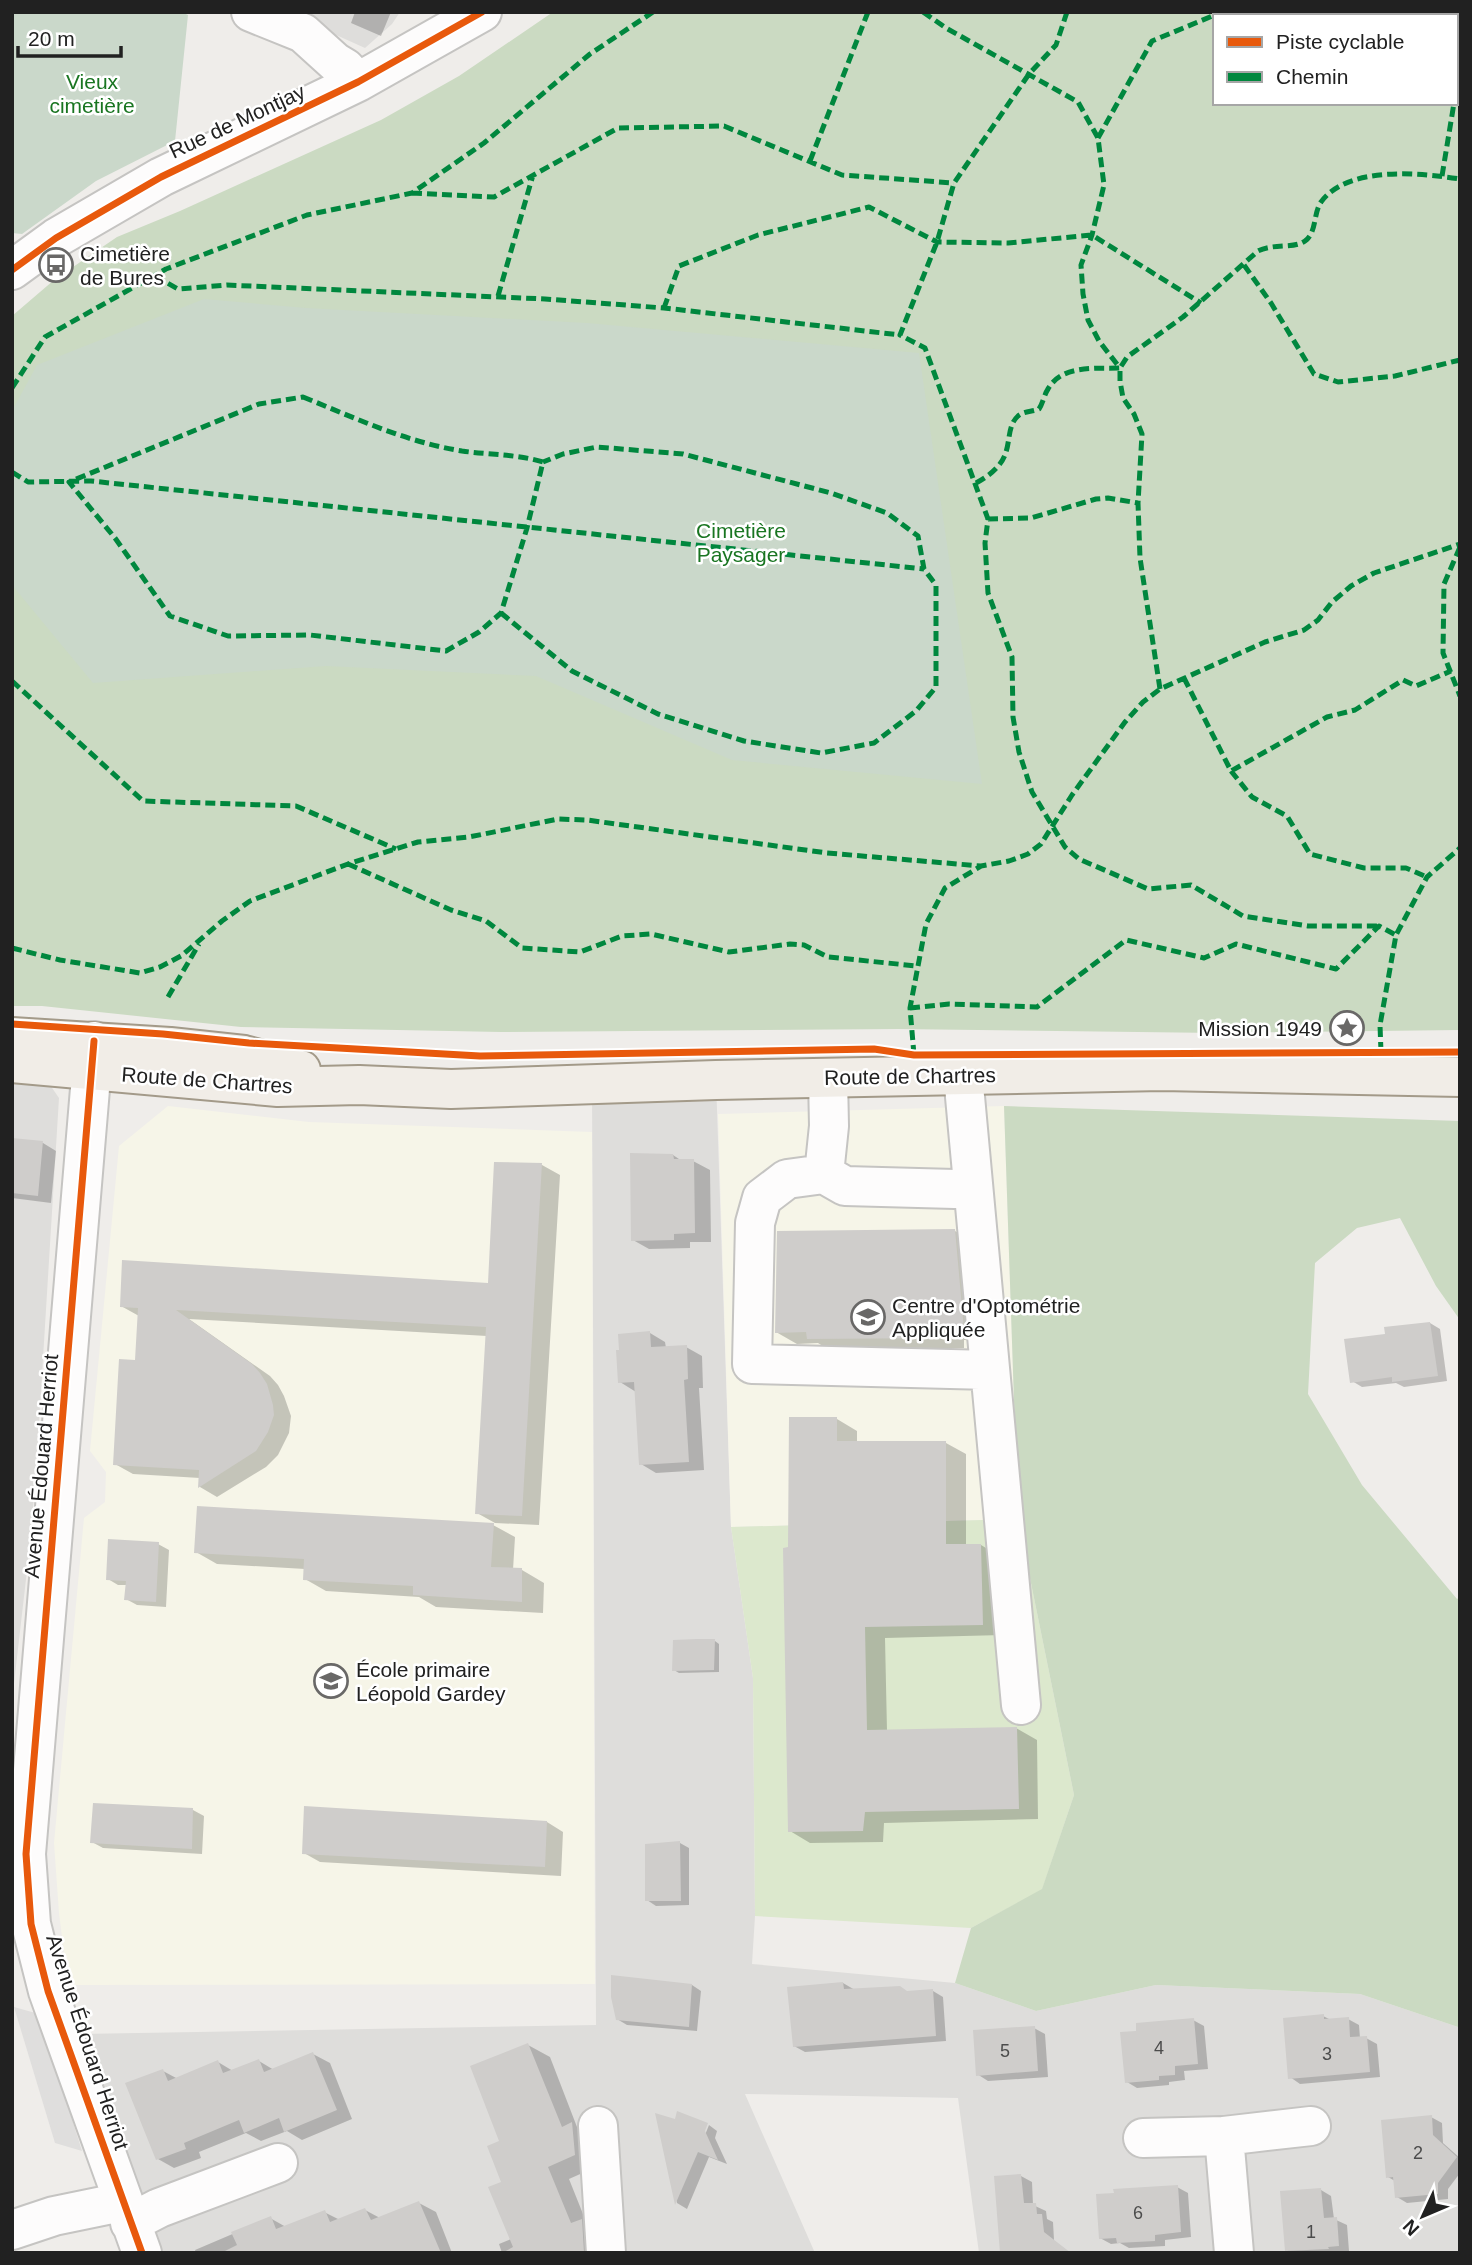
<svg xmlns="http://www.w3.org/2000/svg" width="1472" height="2265" font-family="Arial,sans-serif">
	<rect width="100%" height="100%" fill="#efedea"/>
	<!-- residential -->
	<path fill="#dedddb" d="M285 12H400L392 24 365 48Z
		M12 1063 37 1066 59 1098 36 1472 29 1553 12 1701Z
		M716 1080 731 1527 753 1678 755 1916 752 1964 955 1983 1036 2011 1156 1985 1360 1994 1458 2027 1460 2042V2253H979L958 2098 745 2094 815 2253H142V2195L80 2034 596 2025 592 1084Z"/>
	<!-- education -->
	<path fill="#f6f5e8" d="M168 1106 309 1122 592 1132 595 1984 68 1985 59 1913 54 1843 84 1518 105 1502 106 1472 90 1451 119 1146Z
		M1004 1106 1018 1519 731 1527 718 1114Z"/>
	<!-- grass -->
	<path fill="#dce8cd" d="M1018 1519 1074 1795 1042 1890 971 1928 755 1916 753 1678 731 1527Z"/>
	<!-- forest -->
	<path fill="#cbdac2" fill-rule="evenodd" d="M553 12H1460V1030L1219 1033 898 1029 501 1032 241 1027 42 1006H12V316L54 280 117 237 180 211 381 120 459 76ZM1215 16H1456V103H1215Z
		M1004 1106 1460 1121V1320L1436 1286 1400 1218 1357 1228 1315 1263 1308 1394 1362 1485 1457 1599 1460 1597V2042L1458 2027 1360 1994 1156 1985 1036 2011 955 1983 971 1928 1042 1889 1074 1795 1018 1519Z"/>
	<!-- cemetery -->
	<path fill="#cad8ca" d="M12 12H182L188 15 175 141 96 181 22 234 12 233Z
		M204 299 306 308 587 323 919 353 982 784 732 760 536 676 326 666 93 683 12 585V411L37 365Z"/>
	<!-- parking -->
	<path fill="#dfdedd" d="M14 2007 39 2014 82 2151 55 2143Z"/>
	<!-- shadow -->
	<path fill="#0003" d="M355 12H391L381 36 351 23Z
		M12 1140 43 1143 56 1151 51 1203 12 1198Z
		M673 1155 682 1161H693L710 1170 711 1242H690V1248L649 1249 633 1240Z
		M496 1164 542 1165 560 1175 539 1525 495 1523 477 1513 487 1336 189 1319 270 1376 278 1385 284 1396 291 1416 289 1433 278 1455 266 1467 217 1497 200 1487V1478L133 1474 115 1464 137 1362 139 1316 121 1306 490 1285Z
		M955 1231 975 1243 984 1341 964 1340V1348L829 1350 818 1343 797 1344 776 1332Z
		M1430 1323 1440 1329 1447 1381 1404 1387 1396 1383 1362 1387 1352 1381 1387 1335Z
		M650 1333 665 1342 666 1348 686 1347 702 1356 703 1388H699L704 1470 656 1473 641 1464 636 1392 620 1382Z
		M837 1419 857 1431V1443H946L966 1454V1546L981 1545 1001 1557 1003 1635 885 1638 887 1731 1016 1728 1037 1740 1038 1819 884 1823 883 1842 810 1843 790 1831 789 1549Z
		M493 1525 515 1537 513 1570H522L544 1583 543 1613 436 1607 419 1597 326 1591 305 1579V1569L217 1564 196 1552Z
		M158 1544 169 1550 166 1607 137 1605 126 1599 127 1585H118L108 1579Z
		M715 1641 719 1644V1672L679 1673 674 1670Z
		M193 1810 204 1816 202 1854 103 1848 92 1842Z
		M547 1822 563 1832 561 1876 320 1862 304 1853Z
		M680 1843 689 1848V1905L656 1906 647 1900Z
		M843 1983 855 1990 909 1993 933 1991 943 1997 946 2041 805 2052 794 2046Z
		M692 1985 701 1991 697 2031 627 2025 617 2019Z
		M1323 2016 1331 2020 1348 2019 1359 2025 1360 2038H1366L1377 2044 1380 2077 1300 2084 1290 2077Z
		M1193 2020 1204 2026 1208 2069 1184 2071 1185 2080 1169 2082V2085L1137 2088 1127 2082Z
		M1034 2028 1045 2034 1048 2077 988 2081 977 2074Z
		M528 2045 550 2057 577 2127 594 2137 596 2167 569 2179 587 2224 604 2253H502L499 2244 511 2239 503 2183 502 2142Z
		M313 2054 330 2063 352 2119 302 2140 287 2131 261 2141 246 2133 199 2152 201 2158 174 2168 158 2159 163 2071 178 2079 218 2062 233 2071 259 2061 274 2070Z
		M658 2115 703 2140 709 2125 717 2131 715 2138 727 2164 709 2157 687 2209 677 2203Z
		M1431 2117 1442 2123 1443 2143 1460 2158V2173L1448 2189V2199L1407 2203 1397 2197 1395 2181 1388 2177Z
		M1021 2176 1032 2182 1033 2205 1046 2211 1047 2219 1053 2222 1054 2240 1002 2253Z
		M1177 2187 1188 2193 1191 2237 1165 2240V2246L1129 2248 1120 2243 1111 2244 1100 2238Z
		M1321 2190 1331 2196 1334 2219 1347 2225 1349 2251 1291 2253 1287 2250Z
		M419 2203 436 2212 452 2253H196L195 2250 270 2218 286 2227 324 2212 340 2220 365 2210 380 2218Z"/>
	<!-- building -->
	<path fill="#cfcdcb" d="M12 1138 43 1141 38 1196 12 1193Z
		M630 1153 673 1154 674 1159H694L695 1233 674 1234V1240L631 1241Z
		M494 1162 542 1163 522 1516 475 1514 486 1327 176 1310 252 1364 260 1373 267 1384 273 1405 274 1415 268 1432 256 1451 198 1488 199 1470 113 1465 119 1359 135 1360 138 1308 120 1307 122 1260 488 1283Z
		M955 1229 964 1330H944V1338L807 1339 806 1332 775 1333 777 1231Z
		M1430 1322 1438 1376 1392 1382V1377L1350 1383 1344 1339 1385 1334 1384 1327Z
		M650 1331 651 1347 687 1345 688 1379 684 1380 689 1462 639 1465 634 1382 618 1383 616 1350H619L618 1334Z
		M789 1417H837V1441H946V1544H981L983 1625 865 1627 867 1730 1017 1727 1019 1809 865 1812 863 1831 788 1832 783 1548 788 1547Z
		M197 1506 494 1523 491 1567 522 1568V1602L413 1595V1586L303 1580 304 1559 194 1553Z
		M108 1539 159 1542 156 1602 124 1600 126 1581 106 1580Z
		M697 1639H715L714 1670 672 1671 673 1640Z
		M93 1803 193 1808 192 1849 90 1843Z
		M304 1806 547 1821 545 1867 302 1854Z
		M680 1841 681 1901H645V1844Z
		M611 1975 692 1984 689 2027 616 2020 611 1997Z
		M843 1982 844 1989 900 1986 907 1991 933 1989 936 2036 793 2047 787 1987Z
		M1324 2014V2019L1349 2017 1350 2037 1367 2036 1370 2072 1288 2079 1283 2018Z
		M1194 2018 1198 2064 1175 2066V2075L1159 2076V2080L1125 2083 1120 2032 1136 2031V2023Z
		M1035 2026 1038 2071 976 2076 973 2030Z
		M528 2043 562 2127 572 2122 575 2155 548 2167 571 2223 582 2219 584 2253H502L513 2247 488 2187 501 2182 487 2146 499 2141 470 2066Z
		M313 2052 337 2110 284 2132 279 2118 244 2133 239 2120 184 2143 186 2149 156 2160 125 2083 163 2069 168 2081 218 2060 223 2073 259 2059 264 2072Z
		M677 2111 708 2123 705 2131 718 2160 698 2152 675 2205 655 2113 675 2119Z
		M1432 2115 1433 2135 1457 2157 1438 2183V2194L1395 2198 1393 2177 1386 2178 1381 2120Z
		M1021 2174 1024 2203H1036L1037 2214H1042L1044 2232 1071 2253H1000L994 2176Z
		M1178 2185 1181 2232 1155 2235V2241L1117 2243 1116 2238 1099 2239 1096 2194 1114 2193 1113 2189Z
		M1321 2188 1324 2218 1337 2217 1339 2246 1328 2247 1329 2249 1285 2251 1280 2191Z
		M419 2201 441 2253H221L237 2245 231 2232 271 2216 276 2229 325 2210 330 2222 365 2208 371 2220Z"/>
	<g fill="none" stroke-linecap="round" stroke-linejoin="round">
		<!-- minor casing -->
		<g stroke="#c5c4c2" stroke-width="42">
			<path id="minor" d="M251 12 303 33 335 62 345 68 358 82
				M12 270 56 238 161 177 358 82 482 12
				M94 1041 26 1854 31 1924 48 1991 142 2253
				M963 1075 1021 1705
				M824 1174 829 1126 828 1078
				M955 1189 845 1186 824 1174 787 1179 762 1198 755 1223 752 1364 990 1370
				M598 2126 606 2253
				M1143 2138 1224 2136
				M130 2223 159 2208 278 2163
				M12 2230 54 2216 122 2202
				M1234 2253 1224 2136 1311 2126"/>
		</g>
		<!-- major casing -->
		<g stroke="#a39a89" stroke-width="42">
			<path id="major" d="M12 1037 170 1047 244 1055 301 1070
				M12 1063 278 1087 359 1085 451 1089 716 1080 1162 1071 1460 1077"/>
		</g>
		<!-- minor -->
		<use href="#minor" stroke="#fdfcfc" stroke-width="38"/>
		<!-- major -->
		<use href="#major" stroke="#f1ede7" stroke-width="38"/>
		<!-- quiet -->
		<path stroke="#00873e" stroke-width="5" stroke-dasharray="10 5" stroke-linecap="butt" d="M923 12 946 28 1078 102 1098 138 1104 185 1092 235 1081 265 1083 294 1088 320 1099 341 1120 368
			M1067 12 1056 45 1029 74 954 183 937 242 900 335 925 348 988 519 985 543 988 593 1012 657 1013 717 1019 752 1032 792 1065 847 1079 859 1148 889 1191 885 1243 916 1308 926H1379
			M1413 12 1424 16
			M1456 23 1460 24
			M1456 90 1460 69
			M1098 138 1152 41 1222 12
			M810 161 868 12
			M1442 176 1454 103
			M412 193 494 197 618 128 724 126 842 175 954 183
			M1244 265 1271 303 1314 374 1338 382 1395 376 1460 360
			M155 276 178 289 227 285 545 299 664 308 900 335
			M498 296 533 175
			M664 308 679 266 758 235 869 207 937 242 1008 243 1092 235 1201 303
			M12 388 45 337 166 269 307 215 412 193 484 143 590 54 653 12
			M303 397C355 418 406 442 462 451 490 455 516 454 543 462L527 528 501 613 479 632 446 651 310 635 228 636 170 616 115 538 69 482 259 404Z
			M12 472 28 482 91 481 924 569
			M976 483C989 476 1002 466 1006 452 1010 440 1008 425 1018 416 1024 411 1032 412 1039 409 1043 403 1044 395 1048 389 1062 364 1097 369 1120 368
			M988 519 1031 518 1096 499 1108 498 1138 503
			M1460 547 1444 584 1443 653 1460 696
			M501 613 572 671 658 714 744 741 821 753 874 743 916 711 936 687V585L924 569 918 536 887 513 831 493 683 454 597 447 563 454 543 462
			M1184 678 1231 771 1327 717 1355 710 1403 680 1416 686 1451 671
			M12 681 143 801 296 806 396 849
			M1160 689 1140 558 1138 503 1142 434 1134 414 1123 398 1120 381V368L1127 357 1183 317 1258 251C1274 243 1294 249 1305 241 1317 232 1313 214 1321 202 1348 165 1421 173 1460 179
			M1231 771 1252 797 1287 816 1310 854 1364 868H1406L1427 877
			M348 864 451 910 486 921 522 948 580 952 622 936 651 934 729 952 790 944 804 945 828 957 917 966
			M12 948 60 960 140 973 160 967 181 956 222 921 250 901 348 864 418 842 469 837 558 819 587 820 827 853 886 858 981 866 1009 861 1028 854 1041 844 1072 795 1125 722 1143 702 1160 689 1265 642 1304 630 1318 620 1332 602 1351 586 1374 573 1460 544
			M168 997 199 944
			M910 1008 949 1004 1037 1007 1126 940 1204 958 1236 944 1336 969 1379 926 1396 935
			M1381 1052 1380 1025 1396 935 1427 877 1460 848
			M914 1055 910 1008 926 924 945 888 981 866"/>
		<!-- cycleway casing -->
		<g stroke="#fff" stroke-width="11">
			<path id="cycleway" d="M12 270 56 238 161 177 358 82 482 12
				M12 1024 163 1034 249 1043 480 1056 874 1049 914 1055 1460 1052
				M94 1041 26 1854 31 1924 48 1991 142 2253"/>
		</g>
		<!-- cycleway -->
		<use href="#cycleway" stroke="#e8590c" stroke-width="7"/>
	</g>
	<!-- icons -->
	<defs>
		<g id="bus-ring" transform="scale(1.75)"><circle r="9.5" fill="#fff" stroke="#696867" stroke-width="1.5"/><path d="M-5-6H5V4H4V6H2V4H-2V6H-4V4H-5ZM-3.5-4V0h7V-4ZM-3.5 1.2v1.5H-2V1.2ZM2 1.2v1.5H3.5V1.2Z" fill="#696867"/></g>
		<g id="sight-ring" transform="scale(1.75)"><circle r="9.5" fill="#fff" stroke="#696867" stroke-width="1.5"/><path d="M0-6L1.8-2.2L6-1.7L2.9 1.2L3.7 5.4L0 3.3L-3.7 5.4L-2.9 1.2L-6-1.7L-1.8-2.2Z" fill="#696867"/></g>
		<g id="university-ring" transform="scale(1.75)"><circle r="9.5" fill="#fff" stroke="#696867" stroke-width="1.5"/><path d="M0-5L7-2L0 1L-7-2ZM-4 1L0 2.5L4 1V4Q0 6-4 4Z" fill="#696867"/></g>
		<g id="school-ring" transform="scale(1.75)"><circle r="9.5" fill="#fff" stroke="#696867" stroke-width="1.5"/><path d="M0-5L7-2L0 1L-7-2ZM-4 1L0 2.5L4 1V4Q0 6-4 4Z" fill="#696867"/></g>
	</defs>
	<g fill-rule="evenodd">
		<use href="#bus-ring" x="56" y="265"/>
		<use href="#sight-ring" x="1347" y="1028"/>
		<use href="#university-ring" x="868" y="1317"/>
		<use href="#school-ring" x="331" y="1681"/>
	</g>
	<g text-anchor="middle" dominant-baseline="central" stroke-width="5" stroke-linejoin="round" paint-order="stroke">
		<!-- number labels -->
		<g font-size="18" fill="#4c4c4c">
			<text x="1159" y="2048">4</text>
			<text x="1005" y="2051">5</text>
			<text x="1327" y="2054">3</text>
			<text x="1418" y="2153">2</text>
			<text x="1138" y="2213">6</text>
			<text x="1311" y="2232">1</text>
		</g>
		<!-- park labels -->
		<g font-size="21" fill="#197521" stroke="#fff">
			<text x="92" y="81">Vieux<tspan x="92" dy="24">cimetière</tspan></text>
			<text x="741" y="530">Cimetière<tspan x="741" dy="24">Paysager</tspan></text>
		</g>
		<!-- street labels -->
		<g font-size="21" fill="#212121" stroke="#fff">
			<text transform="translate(237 121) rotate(-25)">Rue de Montjay</text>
			<text transform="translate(910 1076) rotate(-1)">Route de Chartres</text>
			<text transform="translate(207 1080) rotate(4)">Route de Chartres</text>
			<text transform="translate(41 1466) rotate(-85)">Avenue Édouard Herriot</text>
			<text transform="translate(88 2042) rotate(72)">Avenue Édouard Herriot</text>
		</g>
		<!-- poi labels -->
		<g font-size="21" fill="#212121" stroke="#fff" text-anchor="start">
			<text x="80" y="253">Cimetière<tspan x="80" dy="24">de Bures</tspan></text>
			<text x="1322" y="1028" text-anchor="end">Mission 1949</text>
			<text x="892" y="1305">Centre d'Optométrie<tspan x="892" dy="24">Appliquée</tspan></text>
			<text x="356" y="1669">École primaire<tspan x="356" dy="24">Léopold Gardey</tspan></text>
		</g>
	</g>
	<!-- border -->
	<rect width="1472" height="2265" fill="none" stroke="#212121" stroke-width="28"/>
	<!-- legend -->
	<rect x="1213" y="14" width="245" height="91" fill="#ffffff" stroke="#a6a6a6" stroke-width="2"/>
	<rect x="1227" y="37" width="35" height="10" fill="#e8590c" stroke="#a6a6a6" stroke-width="2"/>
	<text x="1276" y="49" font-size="21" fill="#212121">Piste cyclable</text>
	<rect x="1227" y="72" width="35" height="10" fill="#00873e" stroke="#a6a6a6" stroke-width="2"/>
	<text x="1276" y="84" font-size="21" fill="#212121">Chemin</text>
	<!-- north arrow -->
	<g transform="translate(1423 2216) rotate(226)" stroke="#ffffff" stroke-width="5" paint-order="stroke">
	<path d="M0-5L12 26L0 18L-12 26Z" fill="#212121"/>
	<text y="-10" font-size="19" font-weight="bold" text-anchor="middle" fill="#212121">N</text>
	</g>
	<!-- scale -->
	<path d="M18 46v10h103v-10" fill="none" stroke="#212121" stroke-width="3.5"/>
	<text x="28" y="46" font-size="21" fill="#212121" stroke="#ffffff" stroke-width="5" paint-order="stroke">20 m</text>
</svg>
